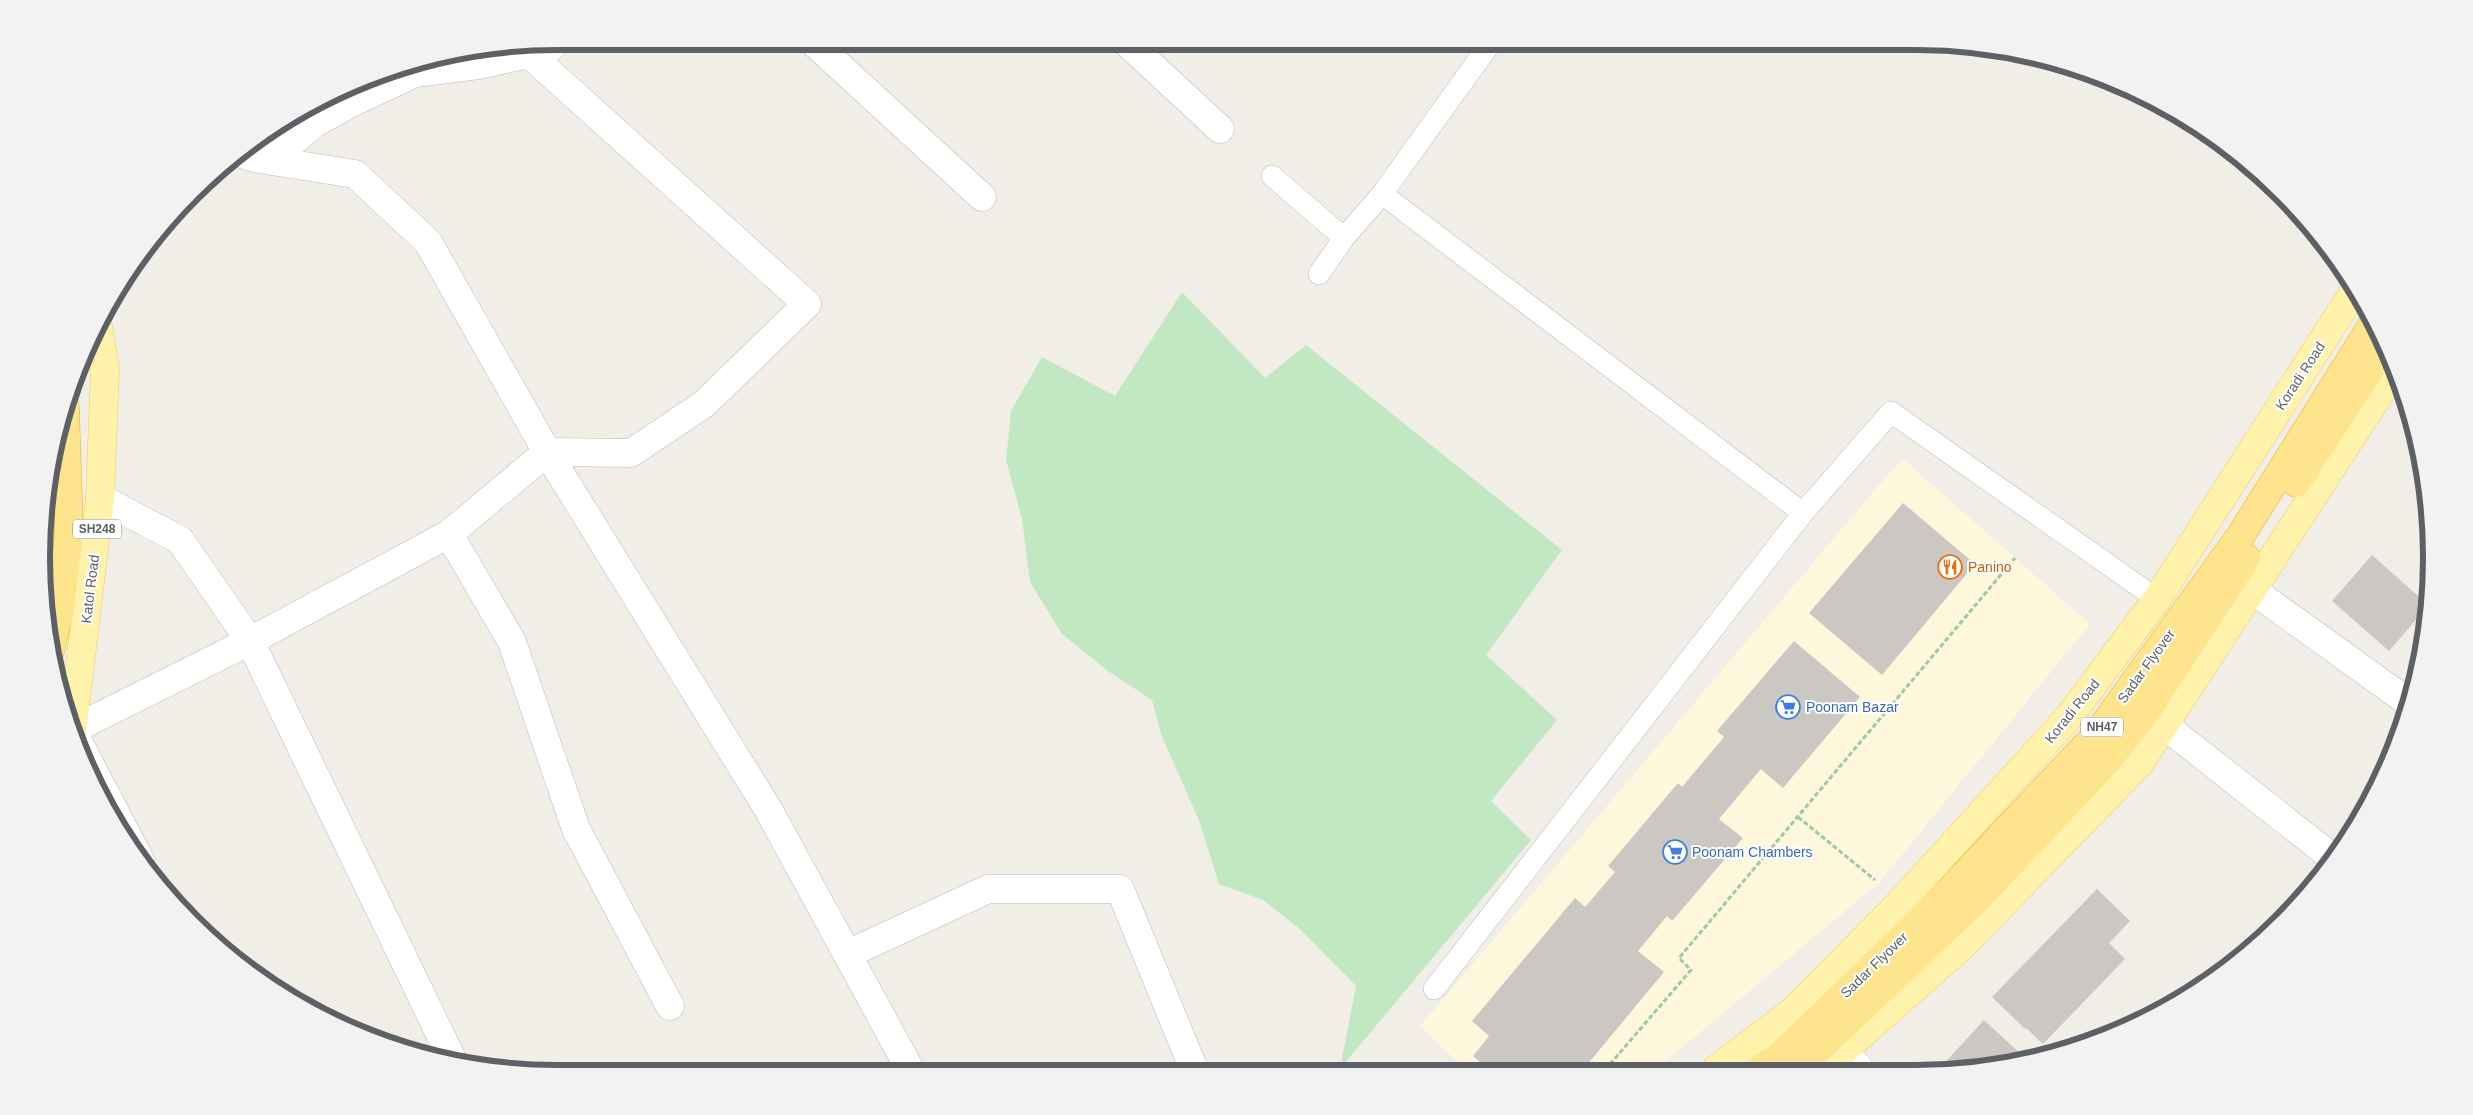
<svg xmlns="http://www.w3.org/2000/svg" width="2473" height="1115" font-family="Helvetica,sans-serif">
	<rect width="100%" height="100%" fill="#f0eee6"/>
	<!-- commercial -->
	<path fill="#fef7dc" d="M1902 458 2090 624 1879 883 1655 1070 1467 1071 1420 1026Z"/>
	<!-- green -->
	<path fill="#c2e8c3" d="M1182 292 1265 378 1306 345 1562 550 1486 655 1557 720 1491 801 1531 840 1340 1069 1356 986 1300 929 1263 900 1219 884 1200 823 1161 734 1152 700 1108 671 1062 634 1030 582 1022 519 1006 460 1011 411 1042 357 1115 396Z"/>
	<!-- building -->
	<path fill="#cbc8c3" d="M1903 503 1975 564 1882 675 1809 613Z
		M2372 555 2427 604V607L2389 651 2332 601Z
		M1794 641 1860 697 1783 788 1761 769 1719 819 1743 838 1672 921 1667 916 1638 951 1664 972 1582 1071H1490L1473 1056 1489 1036 1472 1021 1575 898 1585 907 1615 872 1608 866 1678 783 1682 787 1724 737 1717 731Z
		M2097 889 2130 921 2109 943 2125 959 2043 1044 2026 1028 2025 1029 1992 997Z
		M1984 1020 2025 1058 1983 1069H1939Z"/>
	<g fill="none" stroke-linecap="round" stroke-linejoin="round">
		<!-- lane casing -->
		<g stroke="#b8bbc0" stroke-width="22">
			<path id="lane" d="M1272 176 1344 238 1382 194
				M1319 274 1344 238
				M1803 513 1891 412 2157 599
				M1434 989 1803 513 1382 194 1492 41"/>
		</g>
		<!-- street casing -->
		<g stroke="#b8bbc0" stroke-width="29">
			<path id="street" d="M812 41 982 197
				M1125 41 1220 129
				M254 158 277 155 315 123 353 102 415 73 478 65 529 54 549 49 556 41
				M449 534 512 642 576 829 670 1006
				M2251 589 2408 702
				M2164 725 2333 858
				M140 860 72 730 250 641 449 534 547 452 631 453 704 404 807 304 529 54
				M848 954 988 889H1120L1195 1072"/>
		</g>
		<!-- secondary casing -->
		<g stroke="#b9bcc2" stroke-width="29">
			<path id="secondary" d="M239 153 254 158 355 174 428 242 547 452 768 809 912 1073
				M100 498 180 540 250 641 454 1063
				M1843 1051 1861 1070"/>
		</g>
		<!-- primary casing -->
		<g stroke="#f4cc5b" stroke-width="29">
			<path id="primary" d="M72 731 100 498 105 369 98 327
				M1715 1070 1792 1012 1898 905 2069 717 2157 599 2355 290
				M1815 1070 1843 1051 1962 946 2139 764 2395 370"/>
		</g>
		<!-- highway casing -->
		<g stroke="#f6ae00" stroke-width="29">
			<path id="highway" d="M2296 483 2385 346
				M50 651 60 608 69 534 65 407
				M1759 1070 1781 1055 1934 907 2097 734 2241 535 2373 324
				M1789 1070 1812 1055 1977 899 2108 760 2147 710 2246 558"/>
		</g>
		<!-- path -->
		<path stroke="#9bc9a9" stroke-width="3" stroke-dasharray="5 2.5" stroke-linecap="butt" d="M1798 817 1875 880
			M1605 1070 1691 970 1679 958 2015 558"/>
		<!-- lane -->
		<use href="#lane" stroke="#fff" stroke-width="21"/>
		<!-- street -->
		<use href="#street" stroke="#fff" stroke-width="28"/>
		<!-- secondary -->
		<use href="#secondary" stroke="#fff" stroke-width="28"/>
		<!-- primary -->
		<use href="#primary" stroke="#fff3ac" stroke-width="28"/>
		<!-- highway -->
		<use href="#highway" stroke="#ffe48e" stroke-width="28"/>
	</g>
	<!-- icons -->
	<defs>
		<g id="restaurant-ring" transform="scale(1.25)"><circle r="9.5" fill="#fff" stroke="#e8710a" stroke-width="1.5"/><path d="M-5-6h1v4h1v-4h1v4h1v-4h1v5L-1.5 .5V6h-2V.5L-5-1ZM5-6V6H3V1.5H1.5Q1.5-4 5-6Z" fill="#e8710a"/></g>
		<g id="supermarket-ring" transform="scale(1.25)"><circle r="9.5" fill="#fff" stroke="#3f7fe0" stroke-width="1.5"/><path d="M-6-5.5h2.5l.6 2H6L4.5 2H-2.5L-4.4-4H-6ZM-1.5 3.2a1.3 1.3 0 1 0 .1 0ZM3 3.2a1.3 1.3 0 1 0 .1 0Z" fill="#3f7fe0"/></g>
	</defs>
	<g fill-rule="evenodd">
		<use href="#restaurant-ring" x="1950" y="567"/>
		<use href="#supermarket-ring" x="1788" y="707"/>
		<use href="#supermarket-ring" x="1675" y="852"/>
	</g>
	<g text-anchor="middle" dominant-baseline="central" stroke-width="4" stroke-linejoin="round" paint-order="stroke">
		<!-- shield labels -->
		<g fill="#fff" stroke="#8e9094" stroke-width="1">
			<rect x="73" y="519.5" width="48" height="19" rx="4"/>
			<rect x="2081" y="717.5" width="42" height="19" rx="4"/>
		</g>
		<g font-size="12" font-weight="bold" fill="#5d6166">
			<text x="97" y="529">SH248</text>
			<text x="2102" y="727">NH47</text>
		</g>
		<!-- street labels -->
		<g font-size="14" fill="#5d6166" stroke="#fff">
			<text transform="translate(2300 376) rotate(-57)">Koradi Road</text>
			<text transform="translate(90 589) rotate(-83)">Katol Road</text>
			<text transform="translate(2146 666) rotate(-54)">Sadar Flyover</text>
			<text transform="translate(2072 711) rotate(-51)">Koradi Road</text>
			<text transform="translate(1874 965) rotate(-44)">Sadar Flyover</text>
		</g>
		<!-- food labels -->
		<g font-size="14" fill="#c56008" stroke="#fff" text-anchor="start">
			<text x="1968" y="567">Panino</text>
		</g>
		<!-- shop labels -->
		<g font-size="14" fill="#366cbe" stroke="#fff" text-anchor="start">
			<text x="1806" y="707">Poonam Bazar</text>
			<text x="1692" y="852">Poonam Chambers</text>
		</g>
	</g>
	<!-- crop -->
	<path d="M0 0H2473V1115H0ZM557 50H1916A507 507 0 0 1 2423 557V558A507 507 0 0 1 1916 1065H557A507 507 0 0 1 50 558V557A507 507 0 0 1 557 50Z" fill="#f2f2f3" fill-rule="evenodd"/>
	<path fill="none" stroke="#5d6166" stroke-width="6" d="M557 50H1916A507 507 0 0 1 2423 557V558A507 507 0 0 1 1916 1065H557A507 507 0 0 1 50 558V557A507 507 0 0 1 557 50Z"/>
</svg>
